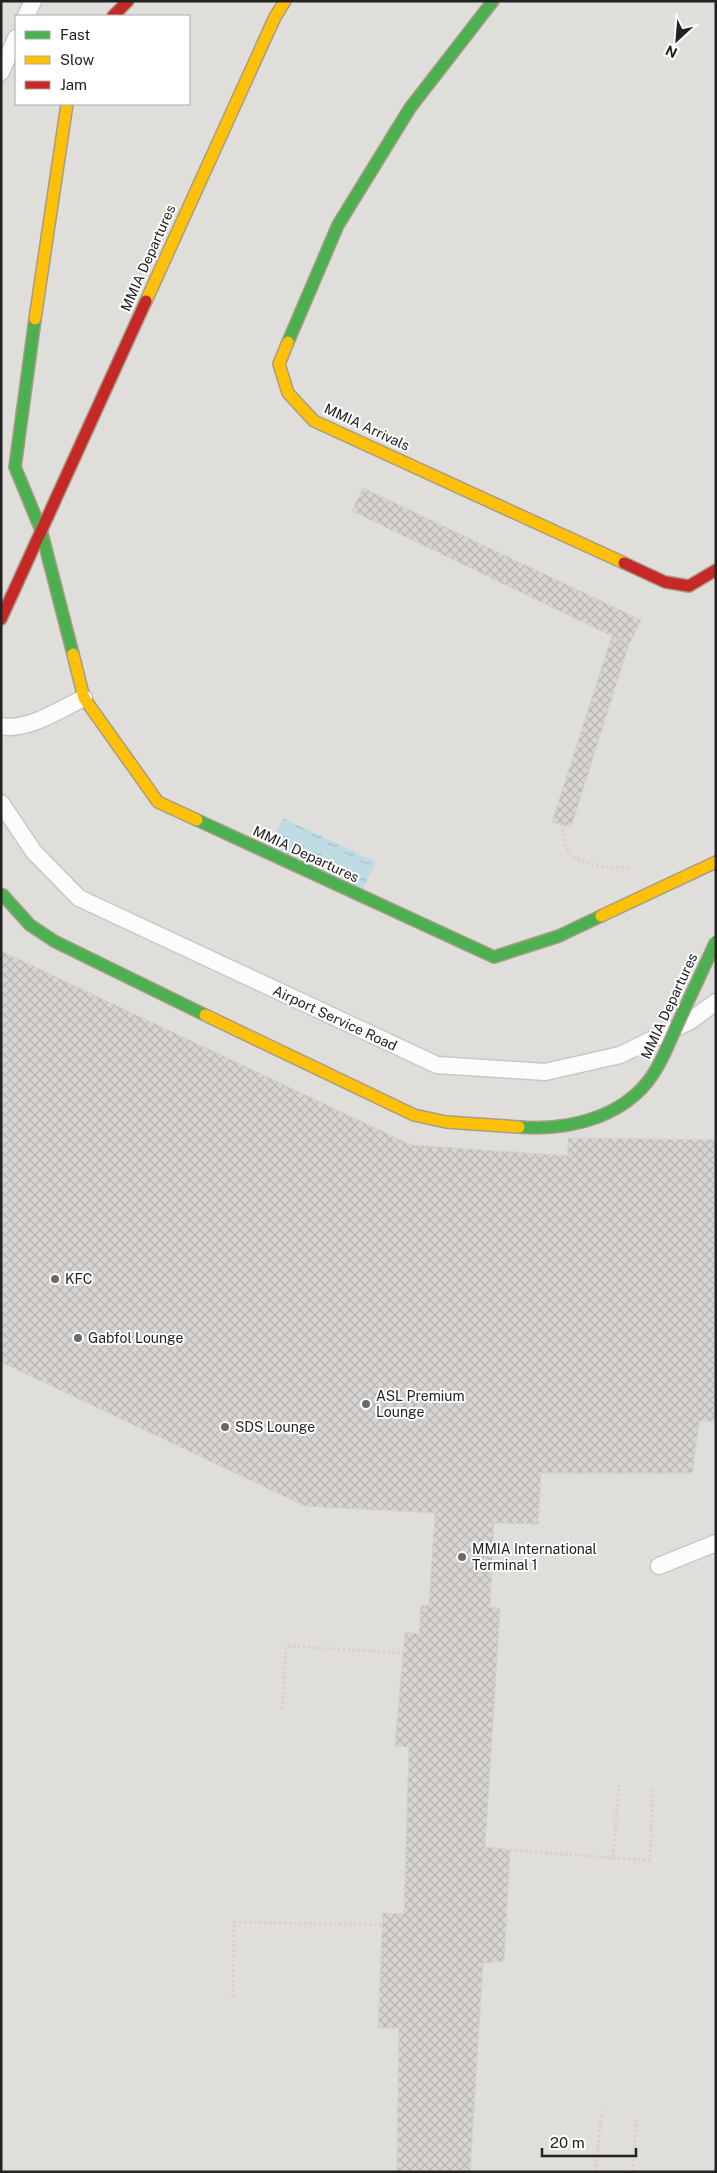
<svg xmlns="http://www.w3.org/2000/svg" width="717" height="2173" font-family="'Public Sans',sans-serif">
	<defs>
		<pattern id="water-ripples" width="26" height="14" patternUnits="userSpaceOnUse" patternTransform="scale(1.25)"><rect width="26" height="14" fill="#bfdbe3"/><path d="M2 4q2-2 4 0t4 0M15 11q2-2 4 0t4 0" fill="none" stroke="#a4bcc2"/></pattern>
		<pattern id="building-cross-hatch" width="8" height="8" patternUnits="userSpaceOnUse" patternTransform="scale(1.25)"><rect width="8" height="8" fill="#d7d4d2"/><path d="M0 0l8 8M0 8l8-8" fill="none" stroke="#b8b6b4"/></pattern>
	</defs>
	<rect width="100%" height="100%" fill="#f0eeeb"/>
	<!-- airport -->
	<path fill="#e0deda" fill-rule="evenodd" d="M1 1H716V2172H1ZM16 16H189V104H16Z"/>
	<!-- water -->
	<path fill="url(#water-ripples)" d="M283 818 376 862 357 901 264 857Z"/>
	<!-- building -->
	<path fill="url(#building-cross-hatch)" stroke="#d3d0cc" d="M363 488 641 620 629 644 352 511Z
		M612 636 629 644 571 827 552 822Z
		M1 951 411 1145 568 1156V1138L716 1140V1421H699L692 1473H541L538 1524 494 1523 490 1607 500 1608 485 1847 510 1850 504 1961 483 1963 470 2172H397L399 2028H378L383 1913 404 1914 409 1747 395 1746 405 1632 419 1634 421 1606 429 1605 435 1513 305 1506 1 1362Z"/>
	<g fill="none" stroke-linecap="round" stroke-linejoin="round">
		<!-- lane casing -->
		<g stroke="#c9c8c7" stroke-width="19">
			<path id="lane" d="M26 16 33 1
				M1 72 16 38
				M1 726C26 732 61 709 84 698
				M1 803 34 852 79 898 437 1065 545 1072 620 1055 690 1021 716 1002
				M659 1566 716 1543"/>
		</g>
		<!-- fast casing -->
		<g stroke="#a79c86" stroke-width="14">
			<path id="fast" d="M35 319 15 467 41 530 73 654
				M288 342 338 225 410 108 493 1
				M197 820 494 957 559 936 601 916"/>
		</g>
		<!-- slow casing -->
		<g stroke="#a79c86" stroke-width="14">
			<path id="slow" d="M146 301 275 17 285 1
				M35 319 67 104
				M288 342 279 364 288 393 314 421 624 563
				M73 654 84 698 158 802 197 820
				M601 916 716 862"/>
		</g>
		<!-- jam casing -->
		<g stroke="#a79c86" stroke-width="14">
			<path id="jam" d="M113 16 128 1
				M624 563 665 582 689 586 716 570
				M1 619 146 301"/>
		</g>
		<!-- path -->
		<path stroke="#dccecd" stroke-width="3" stroke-dasharray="2.5 2.5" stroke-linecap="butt" d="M562 824C563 830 563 838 565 844 573 868 611 868 632 867
			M282 1709 286 1646 403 1653
			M510 1850 613 1858 619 1785
			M613 1858 650 1860 653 1786
			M233 1997 234 1922 383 1925
			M595 2172 602 2111
			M633 2172 636 2120"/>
		<!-- lane -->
		<use href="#lane" stroke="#fdfcfc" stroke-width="16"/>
		<!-- fast -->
		<use href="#fast" stroke="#4caf50" stroke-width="11"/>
		<!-- slow -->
		<use href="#slow" stroke="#ffc107" stroke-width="11"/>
		<!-- jam -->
		<use href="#jam" stroke="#c62828" stroke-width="11"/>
		<!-- fast-bridge casing -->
		<g stroke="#a79c86" stroke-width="14" stroke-linecap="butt">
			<path id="fast-bridge" d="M1 893 30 925 54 941 205 1015
				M519 1127C572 1131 631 1116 658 1066 666 1052 672 1036 679 1021 691 994 704 968 716 941"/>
		</g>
		<!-- slow-bridge casing -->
		<g stroke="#a79c86" stroke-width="14" stroke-linecap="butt">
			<path id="slow-bridge" d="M205 1015 414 1115 446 1122 519 1127"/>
		</g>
		<!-- fast-bridge -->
		<use href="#fast-bridge" stroke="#4caf50" stroke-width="11"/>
		<!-- slow-bridge -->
		<use href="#slow-bridge" stroke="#ffc107" stroke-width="11"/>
	</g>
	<!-- markers -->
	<g fill="#6a6968" stroke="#fff" stroke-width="2">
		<circle cx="55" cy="1279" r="5"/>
		<circle cx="78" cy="1338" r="5"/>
		<circle cx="366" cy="1404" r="5"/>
		<circle cx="225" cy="1427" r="5"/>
		<circle cx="462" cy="1557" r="5"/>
	</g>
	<g text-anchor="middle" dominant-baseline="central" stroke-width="4" stroke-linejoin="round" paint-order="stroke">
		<!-- street labels -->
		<g font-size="14" fill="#222" stroke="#fff">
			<text transform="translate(148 258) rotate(-66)">MMIA Departures</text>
			<text transform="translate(367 427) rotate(25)">MMIA Arrivals</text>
			<text transform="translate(306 854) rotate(25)">MMIA Departures</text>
			<text transform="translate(669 1006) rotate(-65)">MMIA Departures</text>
			<text transform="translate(335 1018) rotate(25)">Airport Service Road</text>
		</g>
		<!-- poi labels -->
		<g font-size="14" fill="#222" stroke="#fff" text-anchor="start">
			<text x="65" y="1279">KFC</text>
			<text x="88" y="1338">Gabfol Lounge</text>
			<text x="376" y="1396">ASL Premium<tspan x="376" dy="16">Lounge</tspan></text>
			<text x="235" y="1427">SDS Lounge</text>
			<text x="472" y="1549">MMIA International<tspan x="472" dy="16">Terminal 1</tspan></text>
		</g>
	</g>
	<!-- border -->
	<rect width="717" height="2173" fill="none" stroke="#222222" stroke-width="5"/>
	<!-- legend -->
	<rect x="15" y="15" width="175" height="90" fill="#ffffff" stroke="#a7a7a7"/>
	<rect x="25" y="31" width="25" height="8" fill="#4caf50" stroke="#a7a7a7"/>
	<text x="60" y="40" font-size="15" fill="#222222">Fast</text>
	<rect x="25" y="56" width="25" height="8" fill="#ffc107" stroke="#a7a7a7"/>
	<text x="60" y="65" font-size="15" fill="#222222">Slow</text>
	<rect x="25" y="81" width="25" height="8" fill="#c62828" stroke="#a7a7a7"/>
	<text x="60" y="90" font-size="15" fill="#222222">Jam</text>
	<!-- north arrow -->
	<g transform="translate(677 40) rotate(206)" stroke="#ffffff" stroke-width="4" paint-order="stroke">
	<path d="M0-4L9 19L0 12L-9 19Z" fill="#222222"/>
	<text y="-8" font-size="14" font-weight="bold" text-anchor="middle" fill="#222222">N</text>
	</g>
	<!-- scale -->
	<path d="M542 2148v8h94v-8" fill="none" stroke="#222222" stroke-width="2.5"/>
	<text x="550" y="2148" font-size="15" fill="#222222" stroke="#ffffff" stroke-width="4" paint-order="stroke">20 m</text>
</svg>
